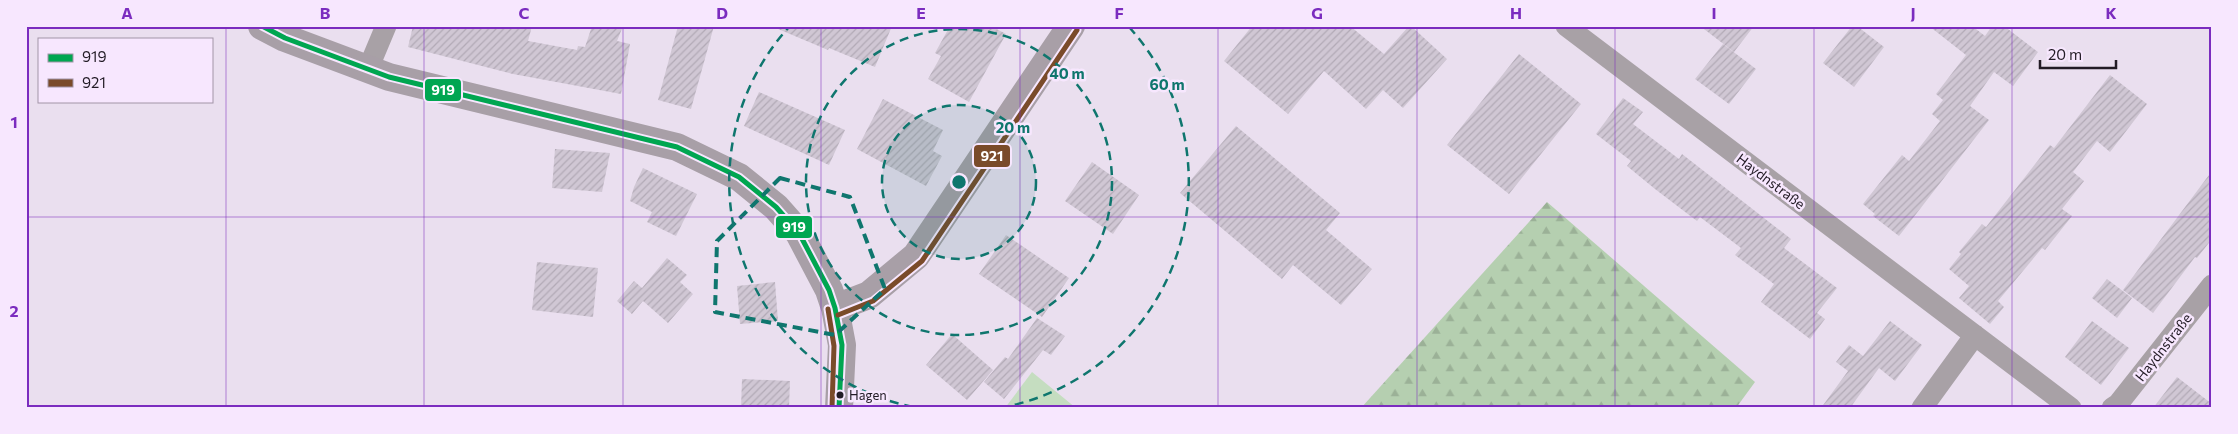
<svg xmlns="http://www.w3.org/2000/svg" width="2238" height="434" font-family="Commissioner,sans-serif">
	<defs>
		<pattern id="forest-firs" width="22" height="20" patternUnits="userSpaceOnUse" patternTransform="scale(1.25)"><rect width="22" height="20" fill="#b5cfb0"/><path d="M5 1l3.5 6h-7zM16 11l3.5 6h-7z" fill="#9bb197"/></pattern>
		<pattern id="building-hatch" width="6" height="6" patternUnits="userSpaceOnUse" patternTransform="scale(1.25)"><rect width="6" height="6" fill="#d0c7d4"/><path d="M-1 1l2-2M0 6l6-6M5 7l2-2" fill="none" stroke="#b2aab6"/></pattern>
	</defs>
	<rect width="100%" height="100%" fill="#eadfef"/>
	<!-- grass -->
	<path fill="#c5ddc0" d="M1032 372 1076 408H1005Z"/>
	<!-- forest -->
	<path fill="url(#forest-firs)" d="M1547 202 1755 382 1736 408H1361Z"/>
	<!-- building -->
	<path fill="url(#building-hatch)" d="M413 26H532L528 41 577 50 578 46 585 47 592 26H623L617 41 630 44 621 94 513 74 408 47Z
		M678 26H714L691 109 658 100Z
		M771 26H892L875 67 829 48 828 50Z
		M950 26H991L1006 34 969 102 928 79 941 56 935 53Z
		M1252 26H1350L1384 54 1409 26H1411L1447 59 1403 108 1383 90 1366 109 1324 71 1288 114 1224 61Z
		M1700 26H1754L1734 52Z
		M1852 26H1857L1884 47 1854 87 1823 63Z
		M1929 26H1972L1985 36 1992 26H2004L2038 52 2013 86 1994 72 1970 106 1989 120 1899 236 1873 216 1875 214 1863 204 1902 155 1909 161 1940 121 1932 114 1943 100 1936 94 1966 55Z
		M1723 44 1756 69 1729 104 1695 79Z
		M1519 54 1581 104 1509 194 1447 145Z
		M2110 75 2147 104 2110 152 2097 141 2073 172 2084 181 2062 209 2072 216 2045 250 2042 248 1998 301 2004 307 1990 324 1959 298 1969 286 1949 269 1961 254 1959 252 1982 224 1986 227 2050 145 2054 148Z
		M759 92 845 130 829 165 744 126Z
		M1623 98 1643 112 1633 124 1679 159 1682 154 1791 239 1784 248 1837 288 1817 313 1825 319 1810 339 1761 302 1774 284 1735 255 1741 248 1700 217 1697 221 1655 189 1627 166 1631 161 1596 134Z
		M883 99 943 130 933 151 942 156 926 186 857 149Z
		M1236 126 1340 213 1326 230 1372 269 1341 305 1293 265 1282 279 1180 193Z
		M555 149 610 153 602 192 552 188Z
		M1092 162 1139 195 1113 234 1065 201Z
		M643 168 697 194 676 236 647 222 652 212 630 201 634 187Z
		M2212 171V239L2197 258 2195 257 2153 313 2123 290Z
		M1006 235 1069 278 1042 317 979 274Z
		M667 258 687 275 680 282 693 294 668 323 643 301 632 314 617 301 634 281 642 288Z
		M537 262 598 268 593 317 532 310Z
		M2107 279 2132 298 2117 318 2092 298Z
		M775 282 778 321 740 324 737 286Z
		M1037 318 1065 336 1051 355 1043 350 1004 399 984 382 1005 357 1008 359Z
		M1890 321 1922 345 1895 381 1879 368 1850 408H1821L1848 371 1836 362 1849 345 1863 356Z
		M2092 321 2129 348 2101 385 2065 357Z
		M952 334 993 370 967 400 926 365Z
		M2177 377 2212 404V408H2153Z
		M742 379 790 381 789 408H741Z"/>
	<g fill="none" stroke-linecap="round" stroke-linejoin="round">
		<!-- street -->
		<path stroke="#a8a1a6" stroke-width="21" d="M1566 26 2071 408
			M368 69 386 26
			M1922 408 1975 335
			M2112 408 2118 404 2212 285"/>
		<!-- secondary -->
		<path stroke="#a89fa7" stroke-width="28" d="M262 26 285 38 389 77 677 147 739 177 776 207 799 233 829 290 835 308 842 345 839 408
			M835 308 869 295 916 256 1071 26"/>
		<!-- bus-1 casing -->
		<g stroke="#f7e7fe" stroke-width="9">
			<path id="bus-1" d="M262 26 285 38 389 77 677 147 739 177 776 207 799 233 829 290 835 308 842 345 839 408"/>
		</g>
		<!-- bus-2 casing -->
		<g stroke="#f7e7fe" stroke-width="9">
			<path id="bus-2" d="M828 309 834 346 832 408
				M838 315 873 301 922 261 1077 30"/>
		</g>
		<!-- bus-1 -->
		<use href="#bus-1" stroke="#00a651" stroke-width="5"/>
		<!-- bus-2 -->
		<use href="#bus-2" stroke="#7a4b2a" stroke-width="5"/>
	</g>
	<!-- marked area -->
	<path fill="none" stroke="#0f766e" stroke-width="4" stroke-dasharray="10 6" stroke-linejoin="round" d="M780 178 850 197 885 289 835 335 715 312 717 241Z"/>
	<!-- grid -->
	<path fill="none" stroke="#7b2cbf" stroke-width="1" stroke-opacity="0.55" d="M226 26V408M424 26V408M623 26V408M821 26V408M1020 26V408M1218 26V408M1417 26V408M1615 26V408M1814 26V408M2012 26V408M26 217H2212"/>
	<!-- distance rings -->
	<circle cx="959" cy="182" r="77" fill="#0f766e" fill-opacity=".12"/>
	<g fill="none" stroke="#0f766e" stroke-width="2.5" stroke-dasharray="9 6">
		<circle cx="959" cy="182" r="77"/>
		<circle cx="959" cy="182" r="153"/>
		<path d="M913 407A230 230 0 0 1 789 27M1129 27A230 230 0 0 1 1005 407"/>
	</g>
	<!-- markers -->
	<circle fill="#221b25" stroke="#f7e7fe" stroke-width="2" cx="840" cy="395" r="4.5"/>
	<g text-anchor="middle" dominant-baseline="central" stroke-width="5" stroke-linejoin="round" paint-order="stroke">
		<!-- bus labels -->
		<g font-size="13" fill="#221b25" stroke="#f7e7fe" text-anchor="start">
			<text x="849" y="395">Hagen</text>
		</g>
		<!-- street labels -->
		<g font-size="14" fill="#221b25" stroke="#f7e7fe">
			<text transform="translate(1771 181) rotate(37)">Haydnstraße</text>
			<text transform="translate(2163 347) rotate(-52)">Haydnstraße</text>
		</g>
	</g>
	<circle cx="959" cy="182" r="8" fill="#0f766e" stroke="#f7e7fe" stroke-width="2.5"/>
	<g font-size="15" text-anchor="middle" font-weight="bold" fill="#0f766e" stroke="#f7e7fe" stroke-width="5" stroke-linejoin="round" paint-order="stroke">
		<text x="1067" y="79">40 m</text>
		<text x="1167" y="90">60 m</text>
		<text x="1013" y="133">20 m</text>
	</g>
	<g stroke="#f7e7fe" stroke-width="2">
		<rect x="424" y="78" width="38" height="24" rx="5" fill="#00a651"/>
		<rect x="973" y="144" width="38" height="24" rx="5" fill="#7a4b2a"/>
		<rect x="775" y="215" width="38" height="24" rx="5" fill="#00a651"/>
	</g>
	<g font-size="14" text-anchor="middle" font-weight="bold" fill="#fff">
		<text x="443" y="95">919</text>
		<text x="992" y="161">921</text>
		<text x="794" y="232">919</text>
	</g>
	<!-- border -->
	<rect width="2238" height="434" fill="none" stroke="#f7e7fe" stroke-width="55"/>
	<!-- legend -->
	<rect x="38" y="38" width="175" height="65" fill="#f7e7fe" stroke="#a295a7"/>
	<rect x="48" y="54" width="25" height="8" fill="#00a651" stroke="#a295a7"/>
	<text x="82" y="62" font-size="15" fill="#221b25">919</text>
	<rect x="48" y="79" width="25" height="8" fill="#7a4b2a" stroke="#a295a7"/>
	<text x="82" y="88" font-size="15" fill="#221b25">921</text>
	<!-- scale -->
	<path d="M2040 60v8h76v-8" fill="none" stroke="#221b25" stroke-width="2.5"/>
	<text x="2048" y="60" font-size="15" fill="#221b25" stroke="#f7e7fe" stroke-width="4" paint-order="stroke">20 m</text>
	<rect x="28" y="28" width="2182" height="378" fill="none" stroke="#7b2cbf" stroke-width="2"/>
	<g font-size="16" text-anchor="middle" font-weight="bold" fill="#7b2cbf">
		<text x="127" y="19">A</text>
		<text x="325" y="19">B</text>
		<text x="524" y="19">C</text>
		<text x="722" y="19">D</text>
		<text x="921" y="19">E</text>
		<text x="1119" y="19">F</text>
		<text x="1317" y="19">G</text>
		<text x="1516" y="19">H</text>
		<text x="1714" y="19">I</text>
		<text x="1913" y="19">J</text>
		<text x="2111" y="19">K</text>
		<text x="14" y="128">1</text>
		<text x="14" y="317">2</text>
	</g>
</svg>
